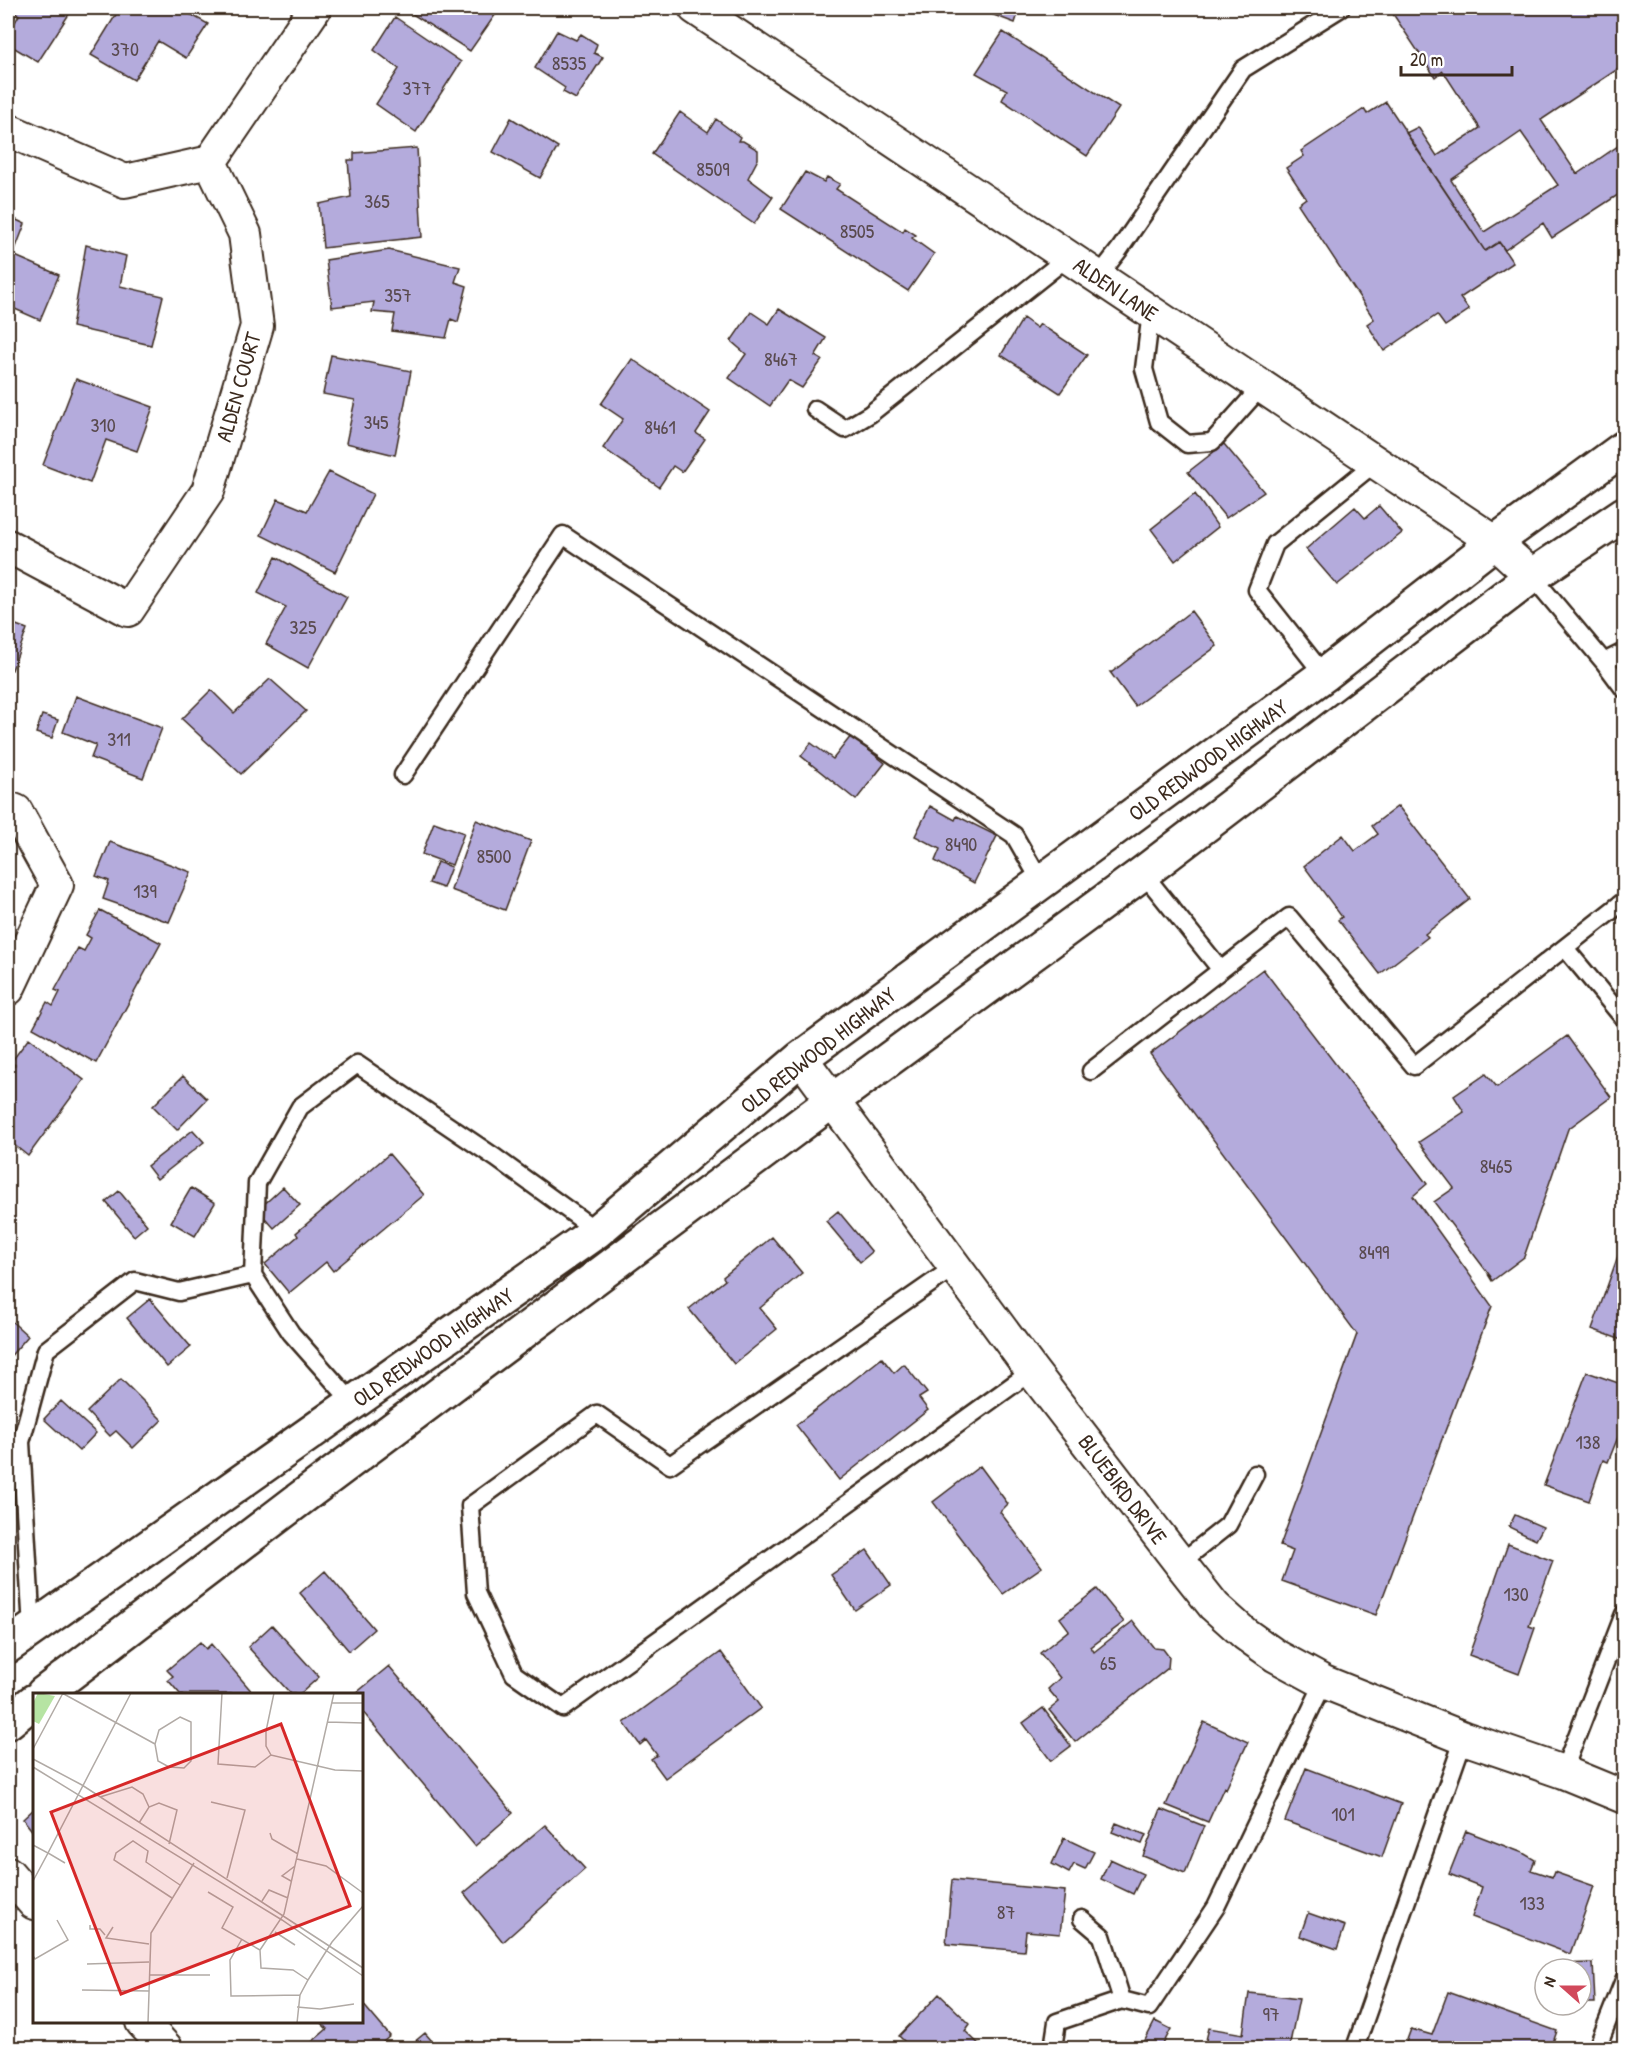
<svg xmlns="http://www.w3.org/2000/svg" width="1632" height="2056" font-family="'Patrick Hand',sans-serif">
	<rect width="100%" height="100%" fill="#fff"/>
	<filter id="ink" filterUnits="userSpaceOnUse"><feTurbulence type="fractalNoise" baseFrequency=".0167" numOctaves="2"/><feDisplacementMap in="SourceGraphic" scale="12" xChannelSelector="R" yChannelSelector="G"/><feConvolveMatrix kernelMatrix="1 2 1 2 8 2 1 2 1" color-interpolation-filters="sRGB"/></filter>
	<g filter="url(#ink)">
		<!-- building -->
		<path fill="#b4abdc" stroke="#3b2a1e" stroke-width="1.5" fill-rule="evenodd" d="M8 8H73L38 62 8 44V35L19 15Z
			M120 8H179L208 24 186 58 158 41 134 80 91 55Z
			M403 8H500L470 51Z
			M975 8H1020L1015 23Z
			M1389 8H1624V65L1541 120 1577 174 1624 142V191L1552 238 1543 223 1505 250 1499 242 1485 251 1406 133 1418 127 1437 156 1480 128 1443 71 1435 77ZM1521 132 1558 185 1484 232 1451 180Z
			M395 17 461 62 416 132 376 104 399 69 374 50Z
			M557 31 576 40 581 34 597 44 594 53 603 57 576 99 563 92 565 88 535 68Z
			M1003 32 1119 108 1087 156 1002 100 1007 90 976 73Z
			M1386 102 1485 251 1499 242 1513 263 1460 298 1469 310 1445 326 1437 315 1384 351 1367 324 1374 319 1298 204 1306 198 1286 168 1304 156 1301 151 1364 109 1367 114Z
			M680 112 708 132 716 119 740 137 738 141H743L758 150V159L748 178 773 197 754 224 652 154Z
			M511 118 558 147 540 178 493 152Z
			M417 148 422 237 323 248 319 204 351 197 348 160H354V153Z
			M805 172 824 182 827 177 840 184 836 189 903 232 905 228 916 235 912 238 934 254 908 291 781 209Z
			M8 216 25 224 13 255 59 275 40 320 8 306Z
			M86 245 126 256 120 286 163 296 151 345 72 327Z
			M389 250 460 267 455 282 467 286 458 322 451 319 446 338 392 331 395 314 372 312 374 302 332 307 326 260Z
			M779 309 826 338 815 356 822 360 802 388 788 380 770 406 729 378 746 354 731 341 751 312 769 324Z
			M1023 318 1037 328 1040 324 1087 355 1060 393 1001 355Z
			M331 355 411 371 395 455 346 443 355 400 323 394Z
			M632 359 710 412 696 433 705 439 682 472 673 466 659 487 603 448 623 419 601 404Z
			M76 379 153 407 137 451 106 440 90 483 43 465Z
			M1224 444 1264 492 1226 518 1188 472Z
			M329 472 373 494 335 572 261 535 278 499 307 511Z
			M1195 494 1218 527 1175 561 1151 529Z
			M1379 506 1402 533 1337 585 1306 549 1355 507 1365 518Z
			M276 557 347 597 308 668 266 644 286 607 258 593Z
			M1191 611 1217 646 1135 706 1110 672H1112Z
			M8 622 27 629 12 670 8 668Z
			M270 679 306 711 241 774 182 719 211 690 234 713Z
			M76 696 162 728 143 778 91 758 96 745 63 732Z
			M42 715 58 720 52 738 36 733Z
			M851 736 885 763 856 800 801 756 811 743 833 759Z
			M930 806 955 820 957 816 997 836 974 883 935 861 940 849 915 836Z
			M1398 806 1470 899 1425 934 1428 937 1380 974 1338 920 1342 917 1304 866 1343 835 1355 851 1378 834 1372 826Z
			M476 820 531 841 505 910 451 890Z
			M434 822 464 833 452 865 422 854Z
			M110 842 191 872 169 922 103 899 109 881 96 876Z
			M437 862 451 867 443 888 429 883Z
			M8 881 14 890 8 896Z
			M100 910 161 943 96 1063 33 1028 47 1002 53 1006 60 992 55 990 78 948 84 951 91 938 86 935Z
			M1263 969 1427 1184 1413 1196 1492 1306 1376 1615 1282 1581 1293 1551 1280 1546 1357 1334 1150 1054Z
			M1567 1036 1611 1097 1568 1129 1524 1257 1492 1281 1489 1276 1491 1277 1434 1202 1454 1188 1419 1142 1464 1112 1454 1096 1486 1074 1497 1087Z
			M29 1038 84 1080 28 1156 8 1140V1074L15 1065 11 1062Z
			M183 1076 207 1099 177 1130 153 1106Z
			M193 1130 204 1142 157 1179 147 1166Z
			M389 1154 424 1195 333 1271 326 1262 289 1293 265 1264 298 1236 296 1233Z
			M283 1187 300 1205 274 1228 258 1210Z
			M191 1188 215 1203 195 1236 171 1222Z
			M119 1191 147 1225 134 1236 106 1202Z
			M838 1211 872 1252 860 1262 826 1221Z
			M772 1237 802 1273 760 1308 777 1329 734 1364 689 1309 725 1280 723 1277Z
			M1624 1239V1341L1592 1329Z
			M150 1299 191 1347 167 1367 127 1318Z
			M8 1318 28 1336 8 1359Z
			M882 1358 894 1373 904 1364 927 1393 919 1398 928 1410 839 1480 796 1425Z
			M1587 1372 1624 1385V1405L1619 1421 1624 1422 1608 1462 1603 1460 1589 1501 1544 1485Z
			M121 1379 162 1420 133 1448 116 1431 110 1436 87 1412Z
			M61 1401 96 1433 79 1451 44 1419Z
			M980 1466 1008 1504 1000 1512 1042 1567 1003 1594 933 1502Z
			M1515 1515 1543 1527 1536 1540 1509 1527Z
			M1508 1544 1553 1561 1529 1626 1535 1628 1519 1674 1469 1655Z
			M867 1550 891 1585 855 1610 831 1575Z
			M325 1571 374 1629 349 1651 300 1593Z
			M1097 1589 1124 1622 1091 1647 1094 1652 1133 1621 1154 1648 1163 1649 1169 1657 1168 1668 1075 1742 1049 1710 1059 1702 1048 1689 1060 1678 1040 1653 1069 1630 1060 1618Z
			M272 1625 319 1677 300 1694H291L248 1647Z
			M200 1642 206 1649 211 1644 254 1694H180L168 1680 173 1676 167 1670Z
			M721 1652 761 1708 665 1778 651 1759 657 1755 646 1740 640 1745 624 1723Z
			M389 1666 513 1813 475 1846 362 1711V1694H355Z
			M1043 1708 1071 1746 1051 1761 1023 1723Z
			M1204 1722 1248 1742 1226 1789 1224 1787 1208 1822 1166 1805Z
			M1306 1768 1401 1804 1382 1857 1285 1821Z
			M34 1809V1833L23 1819Z
			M1161 1809 1204 1826 1185 1873 1143 1856Z
			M1116 1823 1146 1835 1142 1844 1112 1832Z
			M545 1825 585 1869 503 1942 464 1893Z
			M1466 1831 1523 1853 1535 1860 1531 1870 1552 1877 1554 1872 1594 1886 1570 1954 1472 1917 1482 1887 1449 1874Z
			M1064 1838 1094 1852 1085 1869 1074 1864 1069 1873 1052 1864Z
			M1110 1859 1143 1874 1133 1894 1101 1879Z
			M952 1880 1065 1891 1060 1934 1026 1931 1024 1951 946 1944Z
			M1308 1913 1345 1926 1337 1949 1300 1936Z
			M1593 1963 1595 2003H1581V1969H1553V1964Z
			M1448 1992 1557 2031 1551 2048H1404L1411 2029 1432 2035Z
			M1249 1993 1299 1999 1289 2048H1204L1209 2028 1243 2034Z
			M939 1994 970 2024 965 2031 983 2048H911L899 2036Z
			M362 2003 390 2036 376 2048H305L327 2029 320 2022H362Z
			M1155 2021 1171 2029 1161 2048H1141Z
			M425 2033 438 2048H407Z
			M591 2041 592 2048H560V2046Z"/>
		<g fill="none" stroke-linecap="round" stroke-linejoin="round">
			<!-- lane casing -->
			<g stroke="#3b2a1e" stroke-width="21">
				<path id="lane" d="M1098 277 1119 250 1243 69 1341 8
					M1151 312 1144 369 1159 422 1187 444 1212 442 1262 386
					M815 409 845 429 870 414 1068 257
					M1532 576 1604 662 1624 689
					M1604 662 1624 652
					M1324 675 1257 590 1275 544 1376 462
					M403 775 563 535 1014 835 1041 882
					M1143 873 1221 970
					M1565 948 1624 1019
					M1091 1071 1289 917 1414 1066 1624 901
					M956 1266 670 1465 597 1414 470 1506 476 1593 514 1674 563 1708 1032 1371
					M353 1403 291 1333 253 1275 257 1183 300 1107 357 1064 496 1158 597 1231
					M1180 1563 1228 1525 1255 1474
					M32 1629 21 1442 46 1350 135 1281 179 1292 253 1275
					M1563 1772 1624 1614
					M1082 1919 1102 1936 1122 2000 1149 2007 1216 1907 1324 1682
					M1053 2048 1057 2022 1122 2000
					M1355 2048 1464 1738
					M1597 2048 1624 1980"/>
			</g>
			<!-- street casing -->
			<g stroke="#3b2a1e" stroke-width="36">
				<path id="street" d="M695 8 1495 542 1532 576
					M8 130 125 181 210 162
					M8 546 128 610 208 491 257 326 245 234 210 162 315 8
					M8 808 16 811 57 885 8 989
					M801 1058 1032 1371 1180 1563 1214 1606 1245 1634 1276 1656 1324 1682 1464 1738 1563 1772 1624 1797
					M8 1873 34 1903
					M142 2022 166 2048"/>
			</g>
			<!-- secondary casing -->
			<g stroke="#3b2a1e" stroke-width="38">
				<path id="secondary" d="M8 1646 597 1231 801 1058 1324 675 1495 542 1624 448
					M43 1694 301 1498 832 1101 1143 873 1532 576 1624 514
					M8 1722 34 1701"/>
			</g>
			<!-- lane -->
			<use href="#lane" stroke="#fff" stroke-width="16"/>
			<!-- street -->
			<use href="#street" stroke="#fff" stroke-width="32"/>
			<!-- secondary -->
			<use href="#secondary" stroke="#fff" stroke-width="33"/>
		</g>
	</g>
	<g text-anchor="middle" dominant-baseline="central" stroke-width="4.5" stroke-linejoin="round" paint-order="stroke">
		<!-- number labels -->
		<g font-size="20" fill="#594a4e">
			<text x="125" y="48">370</text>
			<text x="569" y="62">8535</text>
			<text x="417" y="87">377</text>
			<text x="713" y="168">8509</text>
			<text x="377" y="200">365</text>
			<text x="857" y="230">8505</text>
			<text x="398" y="294">357</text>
			<text x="781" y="358">8467</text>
			<text x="376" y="421">345</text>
			<text x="103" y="424">310</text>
			<text x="660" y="426">8461</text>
			<text x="303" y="626">325</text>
			<text x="119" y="738">311</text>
			<text x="961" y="843">8490</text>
			<text x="494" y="855">8500</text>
			<text x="145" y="890">139</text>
			<text x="1496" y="1165">8465</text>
			<text x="1374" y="1251">8499</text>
			<text x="1588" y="1441">138</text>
			<text x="1516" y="1593">130</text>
			<text x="1108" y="1662">65</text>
			<text x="1343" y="1813">101</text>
			<text x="1532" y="1902">133</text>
			<text x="1006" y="1911">87</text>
			<text x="1271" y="2013">97</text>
		</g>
		<!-- street labels -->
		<g font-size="22" fill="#3b2a1e" stroke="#fff">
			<text transform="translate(1116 289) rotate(34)">ALDEN LANE</text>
			<text transform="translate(238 387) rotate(-74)">ALDEN COURT</text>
			<text transform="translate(1208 760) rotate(-36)">OLD REDWOOD HIGHWAY</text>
			<text transform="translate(818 1050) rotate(-38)">OLD REDWOOD HIGHWAY</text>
			<text transform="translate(433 1347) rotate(-35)">OLD REDWOOD HIGHWAY</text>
			<text transform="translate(1123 1489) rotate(53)">BLUEBIRD DRIVE</text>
		</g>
	</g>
	<!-- overview -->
	<g transform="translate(33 1693)">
		<rect width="330" height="330" fill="#fff"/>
		<path d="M5 0 22 3 6 31 0 28V10Z" fill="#b6e4a3"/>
		<path fill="none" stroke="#b1aaa5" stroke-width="1.5" d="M29 0 122 51M189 0 185 71 222 74 238 62 302 77 330 78M299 10H330M147 24 158 29V68L151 75 136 74 125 68 122 51 126 37ZM294 29 330 30M0 56 30 0M238 62 233 53V38L241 0M0 66 49 92 330 275M0 74 249 227 330 283M67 104 99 94 110 101 116 114M178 109 212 117 194 185M106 130 116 114 126 110 144 117 136 151M237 140 239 146 265 161M0 152 15 160 0 188M264 166 293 173 330 200M32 170 15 160 98 0M258 188 249 183 262 173M175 199 200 214 189 235 227 257 228 275 260 277 275 287M139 205 81 167 83 160 100 148 115 158 113 169 147 192M229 208 236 197 255 205M57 232V236H67L72 242M80 234 73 245 116 251M242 239 262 252M209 246 197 267 198 303 267 302M227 257 251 221 301 0M0 263 2 266 35 247 24 227M54 271 116 269M117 282H177M49 297 116 298M264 314 287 316 321 311M115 330 118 240 161 170M264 330 267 302 275 287 299 249 330 213"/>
		<path fill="#d62828" fill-opacity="0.15" stroke="#d62828" stroke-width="3" d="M248 31 317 213 88 301 18 119Z"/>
		<rect width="330" height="330" fill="none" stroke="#3b2a1e" stroke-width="3"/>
	</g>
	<!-- margin -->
	<rect width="1632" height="2056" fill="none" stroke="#fff" stroke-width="30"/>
	<rect x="15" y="15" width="1602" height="2026" fill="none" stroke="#3b2a1e" stroke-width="2" filter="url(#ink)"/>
	<!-- north arrow -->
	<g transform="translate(1563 1987) rotate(291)"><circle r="28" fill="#ffffff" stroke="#b1aaa5" stroke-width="1.5"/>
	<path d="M0-4.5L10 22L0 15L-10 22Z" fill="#d1495b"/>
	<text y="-9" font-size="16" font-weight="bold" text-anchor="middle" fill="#3b2a1e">N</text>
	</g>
	<!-- scale -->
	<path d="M1401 66v9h111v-9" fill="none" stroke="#3b2a1e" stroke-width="3"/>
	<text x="1410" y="66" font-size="18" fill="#3b2a1e" stroke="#ffffff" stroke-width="4.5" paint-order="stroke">20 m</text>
</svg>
